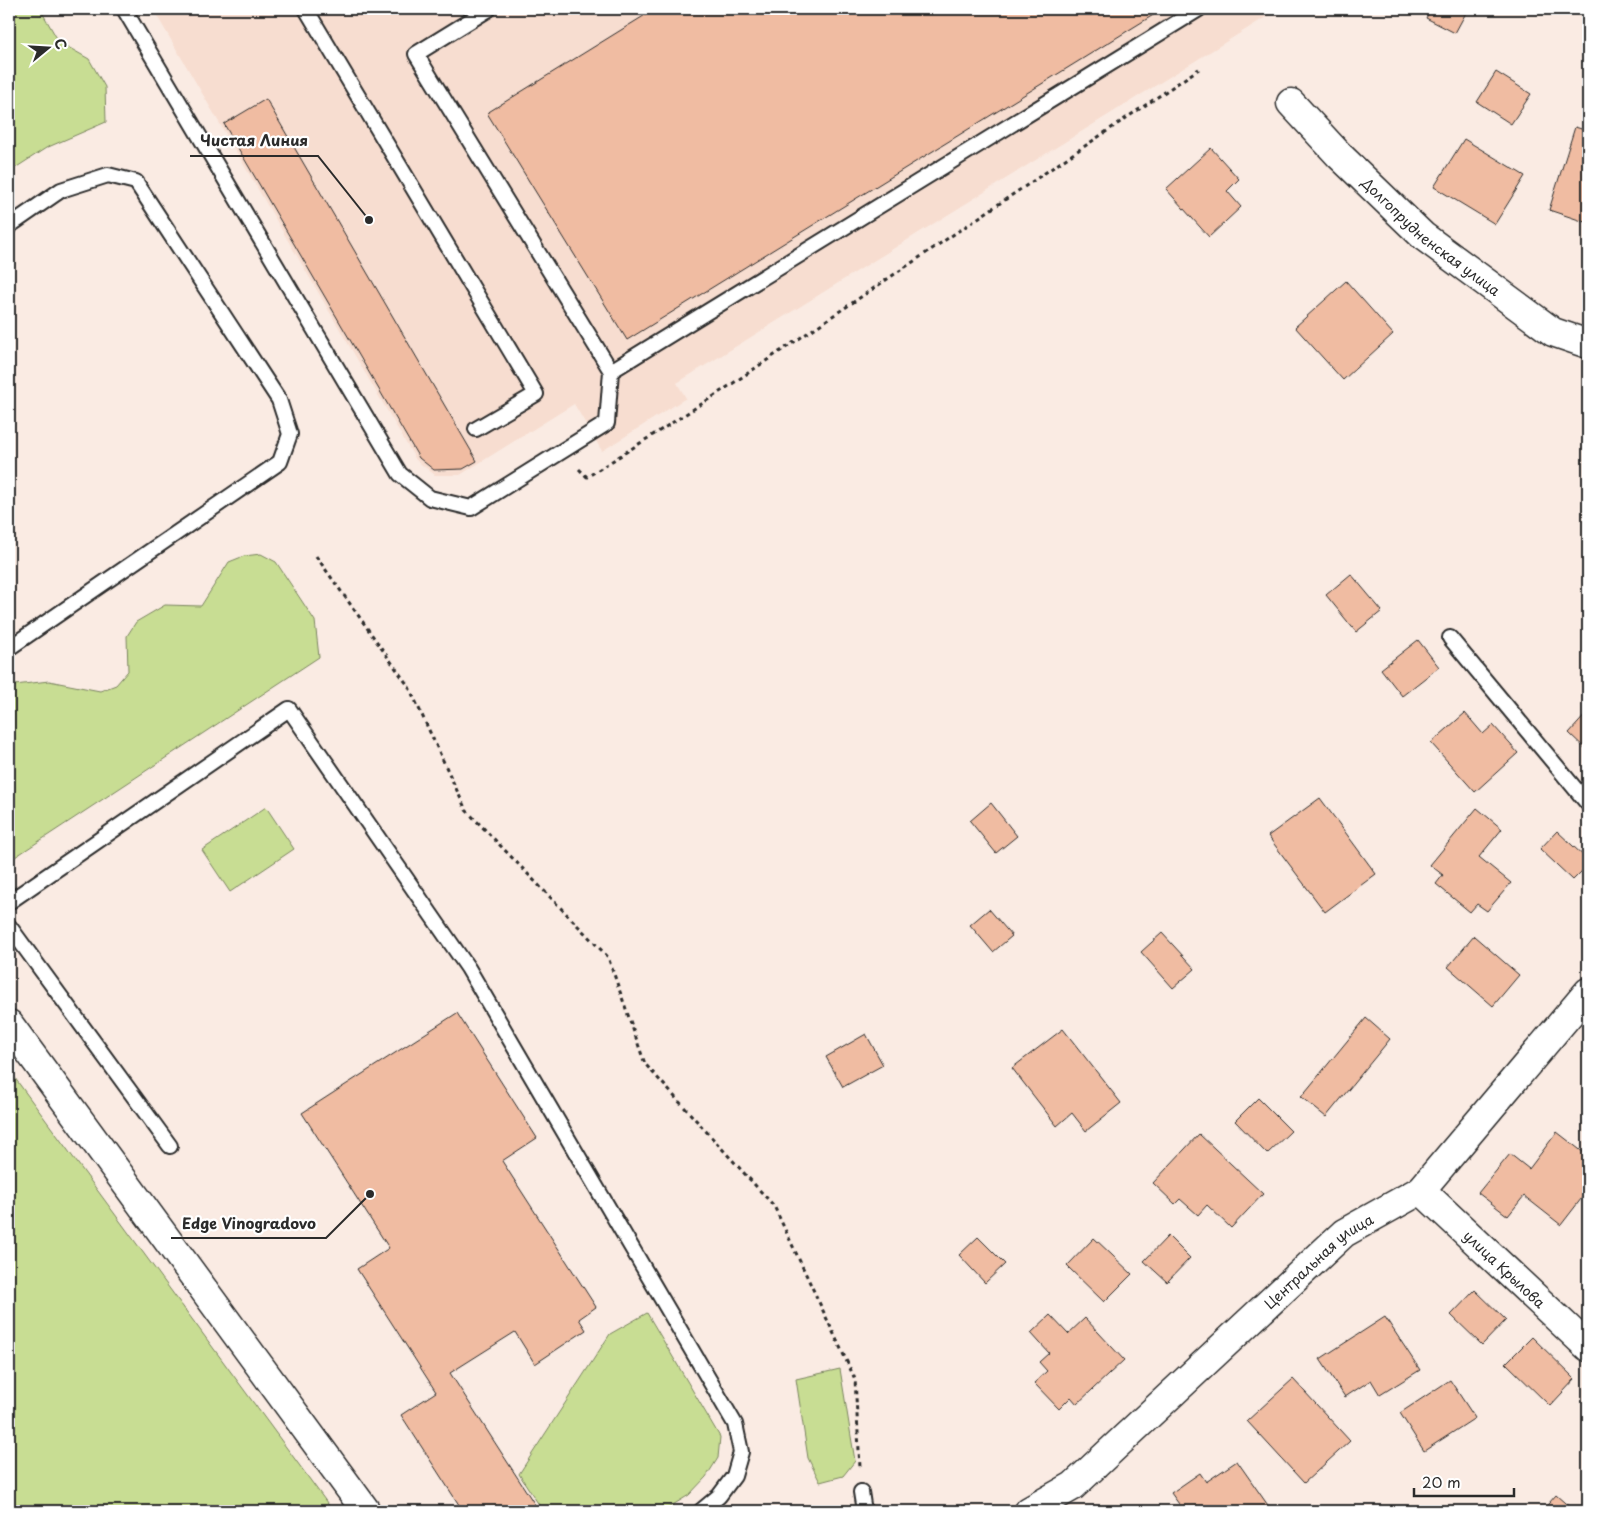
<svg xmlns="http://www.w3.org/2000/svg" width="1597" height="1520" font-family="'Playpen Sans',sans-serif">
	<rect width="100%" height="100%" fill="#faebe3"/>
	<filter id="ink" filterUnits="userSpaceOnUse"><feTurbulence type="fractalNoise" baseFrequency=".02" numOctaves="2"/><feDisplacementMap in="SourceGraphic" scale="10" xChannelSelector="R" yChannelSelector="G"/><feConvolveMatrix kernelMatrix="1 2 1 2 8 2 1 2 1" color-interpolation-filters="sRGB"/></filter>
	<g filter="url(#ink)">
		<!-- built -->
		<path fill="#f7ddd0" d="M153 9H1279L677 383 686 398 602 451 574 404 460 475H435L416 460Z"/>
		<!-- green -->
		<path fill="#c8dd93" stroke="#7a845f" d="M9 9H43V14L59 42 89 59 105 87 106 122 46 148 9 172Z
			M261 554 276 562 315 621 319 657 9 861V696L15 685 49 681 100 691 116 685 128 671 127 636 136 622 165 605 201 606 229 562 244 556Z
			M266 807 294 849 230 892 202 850Z
			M9 1070 333 1511H9Z
			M647 1313 720 1437 718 1458 706 1477 689 1495 663 1511H543L519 1474 610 1334Z
			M840 1369 855 1461 843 1476 820 1482 808 1458 796 1379Z"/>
		<!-- building -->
		<path fill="#f0bca2" stroke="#2b2b2b" d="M655 9H1163L627 340 487 113Z
			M1431 9H1468L1455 33 1426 18Z
			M1496 72 1531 94 1511 124 1477 102Z
			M266 99 477 461 463 469 434 470 419 458 224 124Z
			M1575 127 1588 131V223L1549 210Z
			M1464 139 1525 176 1495 224 1434 187Z
			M1211 148 1239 179 1227 191 1241 207 1209 237 1166 189Z
			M1346 281 1393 334 1343 380 1295 327Z
			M1351 574 1382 611 1356 632 1326 595Z
			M1418 640 1439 667 1402 696 1381 669Z
			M1588 712V751L1569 733Z
			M1465 713 1483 734 1493 725 1518 753 1475 792 1431 743Z
			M1320 798 1376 874 1325 912 1268 836Z
			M991 803 1017 836 996 853 970 821Z
			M1477 808 1502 829 1479 857 1511 883 1487 911 1477 904 1470 912 1436 884 1443 875 1430 865Z
			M1557 831 1588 860V865L1573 880 1540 849Z
			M989 909 1012 936 993 952 970 925Z
			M1162 933 1195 969 1173 988 1141 952Z
			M1474 936 1519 975 1493 1006 1448 967Z
			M457 1013 537 1138 502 1161 596 1307 579 1319 586 1330 535 1364 515 1332 450 1373 539 1511H463L401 1415 436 1392 357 1269 389 1248 302 1113Z
			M1366 1018 1390 1039 1326 1117 1301 1097Z
			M1063 1029 1121 1103 1086 1131 1072 1113 1057 1126 1012 1068Z
			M866 1034 883 1065 843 1087 826 1057Z
			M1258 1098 1291 1131 1267 1154 1235 1121Z
			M1557 1132 1588 1156V1190L1561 1225 1524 1196 1508 1216 1478 1193 1510 1154 1529 1169Z
			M1199 1134 1263 1194 1231 1228 1207 1205 1198 1215 1180 1199 1175 1204 1153 1183Z
			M1168 1236 1190 1258 1167 1282 1144 1261Z
			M978 1237 1005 1264 985 1283 959 1255Z
			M1094 1238 1132 1274 1104 1302 1067 1266Z
			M1475 1290 1506 1320 1482 1345 1451 1315Z
			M1050 1315 1068 1334 1085 1318 1124 1360 1077 1404 1071 1397 1059 1409 1034 1383 1047 1371 1039 1362 1049 1353 1031 1333Z
			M1385 1317 1420 1370 1380 1395 1371 1380 1345 1397 1320 1359Z
			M1532 1337 1575 1379 1550 1406 1506 1363Z
			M1293 1379 1350 1441 1304 1483 1247 1421Z
			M1450 1380 1475 1418 1424 1451 1400 1413Z
			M1237 1461 1272 1511H1184L1171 1493 1200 1473 1206 1482Z
			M1556 1495 1574 1511H1542Z"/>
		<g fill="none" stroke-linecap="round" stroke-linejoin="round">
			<!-- service casing -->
			<g stroke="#2b2b2b" stroke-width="18">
				<path id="service" d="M124 9 400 474 430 498 471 508 607 423 611 371 416 54 489 9
					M306 9 536 394 476 429
					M9 226 61 190 108 175 136 182 279 400 290 434 280 462 9 648
					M611 371 1199 9
					M1450 638 1588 804
					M9 902 289 709 468 968 735 1424 741 1452 734 1476 719 1496 701 1511
					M9 926 170 1146
					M861 1492 864 1511"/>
			</g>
			<!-- minor casing -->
			<g stroke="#2b2b2b" stroke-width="31">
				<g id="minor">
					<path id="s1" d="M1291 103 1339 155 1423 236 1553 332 1588 344"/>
					<path d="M9 1024 366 1511"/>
					<path id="s2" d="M1421 1190 1588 1347"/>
					<path id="s3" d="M1029 1511 1073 1486 1344 1233 1421 1190 1588 992"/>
				</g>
			</g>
			<!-- path -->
			<path stroke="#2b2b2b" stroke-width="3" stroke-dasharray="4 4" stroke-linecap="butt" d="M579 469 587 477 714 396 1199 69
				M316 556 409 687 466 810 608 957 645 1064 774 1206 855 1379 860 1468"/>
			<!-- service -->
			<use href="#service" stroke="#fff" stroke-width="14"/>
			<!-- minor -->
			<use href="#minor" stroke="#fff" stroke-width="28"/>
		</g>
	</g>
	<g text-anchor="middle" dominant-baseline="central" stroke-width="4.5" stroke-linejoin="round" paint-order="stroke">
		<!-- street labels -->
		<g font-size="14" fill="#2b2b2b" stroke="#fff">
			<text stroke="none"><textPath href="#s1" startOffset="194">Долгопрудненская улица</textPath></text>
			<text stroke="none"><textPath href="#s3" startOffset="384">Центральная улица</textPath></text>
			<text stroke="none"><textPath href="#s2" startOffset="115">улица Крылова</textPath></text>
		</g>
	</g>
	<!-- callouts -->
	<path fill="none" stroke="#2b2b2b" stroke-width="2" d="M369 220L318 156H190M370 1194L326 1238H171"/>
	<g fill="#2b2b2b" stroke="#fff" stroke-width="2">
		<circle cx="369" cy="220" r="5"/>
		<circle cx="370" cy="1194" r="5"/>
	</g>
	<g font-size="15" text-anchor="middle" font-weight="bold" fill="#2b2b2b" stroke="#fff" stroke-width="4.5" stroke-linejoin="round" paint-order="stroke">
		<text x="254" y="146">Чистая Линия</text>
		<text x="249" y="1229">Edge Vinogradovo</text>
	</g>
	<!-- margin -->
	<rect width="1597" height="1520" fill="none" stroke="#fff" stroke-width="30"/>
	<rect x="15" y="15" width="1567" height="1490" fill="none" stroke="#2b2b2b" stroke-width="2" filter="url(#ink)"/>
	<!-- north arrow -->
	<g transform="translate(48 48) rotate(72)" stroke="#ffffff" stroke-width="4" paint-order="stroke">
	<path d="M0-4L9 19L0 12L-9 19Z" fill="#2b2b2b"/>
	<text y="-8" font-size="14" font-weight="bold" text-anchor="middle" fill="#2b2b2b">С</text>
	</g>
	<!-- scale -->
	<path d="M1414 1488v8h100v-8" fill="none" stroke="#2b2b2b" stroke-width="2.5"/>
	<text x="1422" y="1488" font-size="15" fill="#2b2b2b" stroke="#ffffff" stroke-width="4" paint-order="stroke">20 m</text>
</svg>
